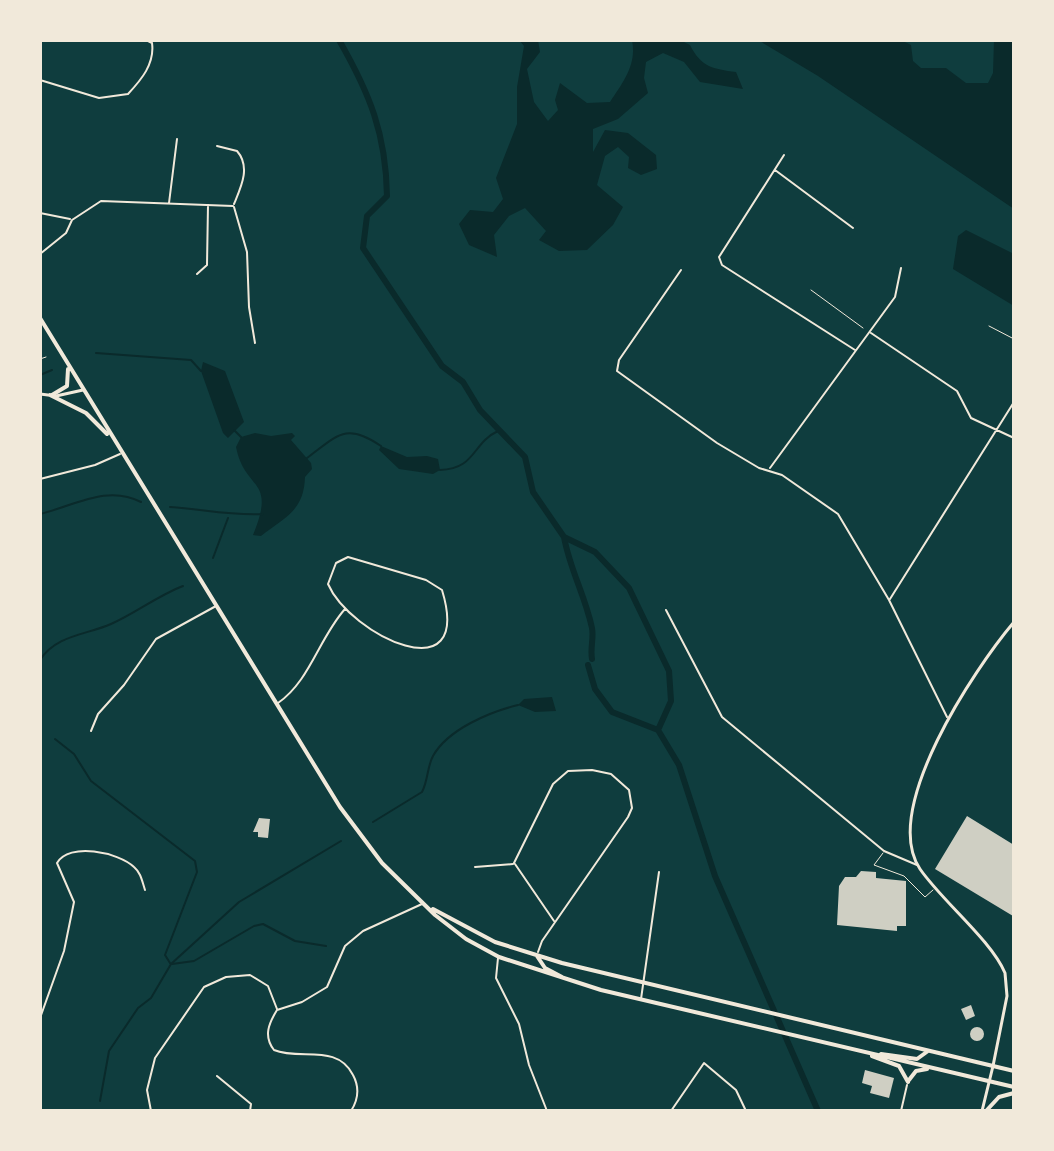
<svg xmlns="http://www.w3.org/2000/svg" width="1054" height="1151" font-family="'Exo 2',sans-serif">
	<rect width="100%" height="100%" fill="#0f3d3e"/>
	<!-- water -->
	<path fill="#0a2a2b" d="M519 40H538L540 52 527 69 534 102 548 121 558 110 555 100 560 83 587 103 610 102C623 82 637 65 632 40H680L690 45C701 67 713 69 736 72L743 89 700 82 684 62 663 53 646 62 644 78 648 93 618 119 593 129V152L605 130 628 133 656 155 657 169 641 175 628 168 629 157 618 147 605 156 597 185 623 207 613 225 587 250 559 251 539 240 546 231 525 208 509 216 494 235 497 257 469 245 459 224 470 210 493 212 503 199 496 178 517 124V87L524 46Z
		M758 40H901L911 45 913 61 921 68H946L966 83H988L993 73 994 40H1014V209L818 76Z
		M966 230 1014 254V306L953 269 958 236Z
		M203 362 225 371 244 422 228 438 223 433 201 371Z
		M255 433 271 436 292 433 295 436 291 440 311 463 312 469 305 477C304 511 285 517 261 536L253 535C277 477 245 492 236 447L241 437Z
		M381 446 407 457 427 456 438 459 440 470 433 474 399 469 379 450Z
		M552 697 556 711 535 712 518 705 524 699Z"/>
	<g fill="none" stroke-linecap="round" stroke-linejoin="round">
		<!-- stream -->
		<path stroke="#0a2a2b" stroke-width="2" d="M96 353 191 360 201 371
			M40 375 52 370
			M234 430 241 437
			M307 458C338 435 346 422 381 446
			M440 470C476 469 472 443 498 431
			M170 507C202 509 231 516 263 514
			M40 514C74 506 107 484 141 502
			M213 558 228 518
			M40 660C56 635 86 635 111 624 136 613 157 596 183 586
			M55 739 74 754 91 781 195 861 197 872 165 955 170 963
			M373 822 422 792C428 781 427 767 433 756 448 729 490 712 518 705
			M172 964 194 961 254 926 263 924 295 941 326 946
			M100 1101 109 1051 138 1008 151 998 171 964 239 902 341 841"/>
		<!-- canal -->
		<path stroke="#0a2a2b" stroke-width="6" d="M339 40C370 94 386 134 387 196L367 216 363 248 442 366 463 382 480 410 525 457 533 492 564 537 595 552 629 588 669 671 671 701 658 730
			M564 537C570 570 585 595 592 628 594 638 590 648 592 659
			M588 665 595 689 612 712 658 730 679 765 715 876 818 1111"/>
	</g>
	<!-- building -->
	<path fill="#cfcfc3" d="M967 816 1014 845 1013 916 935 869Z
		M259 818 270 819 268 838 258 837V832H253Z
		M861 871 876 872V878L906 881V926H897V931L837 925 839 886 845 877H856Z
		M971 1005 975 1016 966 1020 961 1009Z
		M970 1034a7 7 0 1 1 14 0a7 7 0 1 1-14 0Z
		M865 1070 894 1078 889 1098 870 1093 872 1086 862 1083Z"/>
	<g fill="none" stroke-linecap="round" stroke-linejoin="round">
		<!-- path -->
		<path stroke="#f1e9da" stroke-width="1" d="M811 290 863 328
			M989 326 1014 339
			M40 359 46 357"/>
		<!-- service -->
		<path stroke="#f1e9da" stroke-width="1" d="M883 853 874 865 904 876 925 897 933 890"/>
		<!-- minor -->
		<path stroke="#f1e9da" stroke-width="2" d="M40 80 99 98 128 94C141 80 155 64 152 43L146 40
			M217 146 237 151C251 167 241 187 234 204
			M784 155 719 257 722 265 855 350
			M775 170 853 228
			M169 203 177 139
			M234 207 247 252 249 307 255 343
			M40 213 70 219
			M40 254 66 233 72 220 101 201 233 206
			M681 270 619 360 617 371 717 443 759 468 782 475 838 514 889 600 947 717
			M197 274 207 265 208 205
			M871 333 957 391 971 418 1014 438
			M770 468 895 297 901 268
			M40 479 95 465 120 454
			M348 557 426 580 442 590C474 695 350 635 328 584L336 563Z
			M890 599 1014 402
			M666 610 722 717 884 851 917 865
			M278 703C310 681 319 638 345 609
			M91 731 98 714 124 685 156 639 216 606
			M514 863 553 784 568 771 592 770 611 774 629 790 632 808 628 817 542 941 538 952
			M515 864 554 921
			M475 867 513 864
			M498 958 496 978 519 1024 529 1065 547 1111
			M641 999 659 872
			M40 1018 64 951 74 902 57 863C69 842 118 852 134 867 141 873 142 881 145 890
			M217 1076 251 1104 250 1111
			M151 1111 147 1090 155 1058 204 987 226 977 250 975 268 986 277 1009
			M351 1111C358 1100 360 1088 353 1075 337 1043 300 1061 274 1050 263 1036 269 1023 277 1010L302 1002 327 987 345 946 363 931 422 904
			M671 1111 704 1063 736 1090 746 1111
			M901 1111 907 1085"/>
		<!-- tertiary -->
		<path stroke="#f1e9da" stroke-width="3" d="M40 394 48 395
			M56 396 83 390
			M993 1066 1007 996 1005 973C991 940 942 901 920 869 880 809 975 668 1014 622"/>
		<!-- secondary -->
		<path stroke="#f1e9da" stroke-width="3" d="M982 1111 993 1066"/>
		<!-- primary -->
		<path stroke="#f1e9da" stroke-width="4" d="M40 318 340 807 382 863 435 915 466 939 499 957 601 990 1014 1087
			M50 395 86 413 107 434
			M52 395 67 386 68 369
			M433 909 495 942 562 963 1014 1071
			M537 956 545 968 562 977
			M881 1054 917 1059 928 1051
			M872 1056 899 1066 908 1082
			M909 1080 916 1071 927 1069
			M986 1111 999 1097 1014 1093"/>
	</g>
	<!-- border -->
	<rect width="1054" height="1151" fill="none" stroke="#f1e9da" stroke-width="84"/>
</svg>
